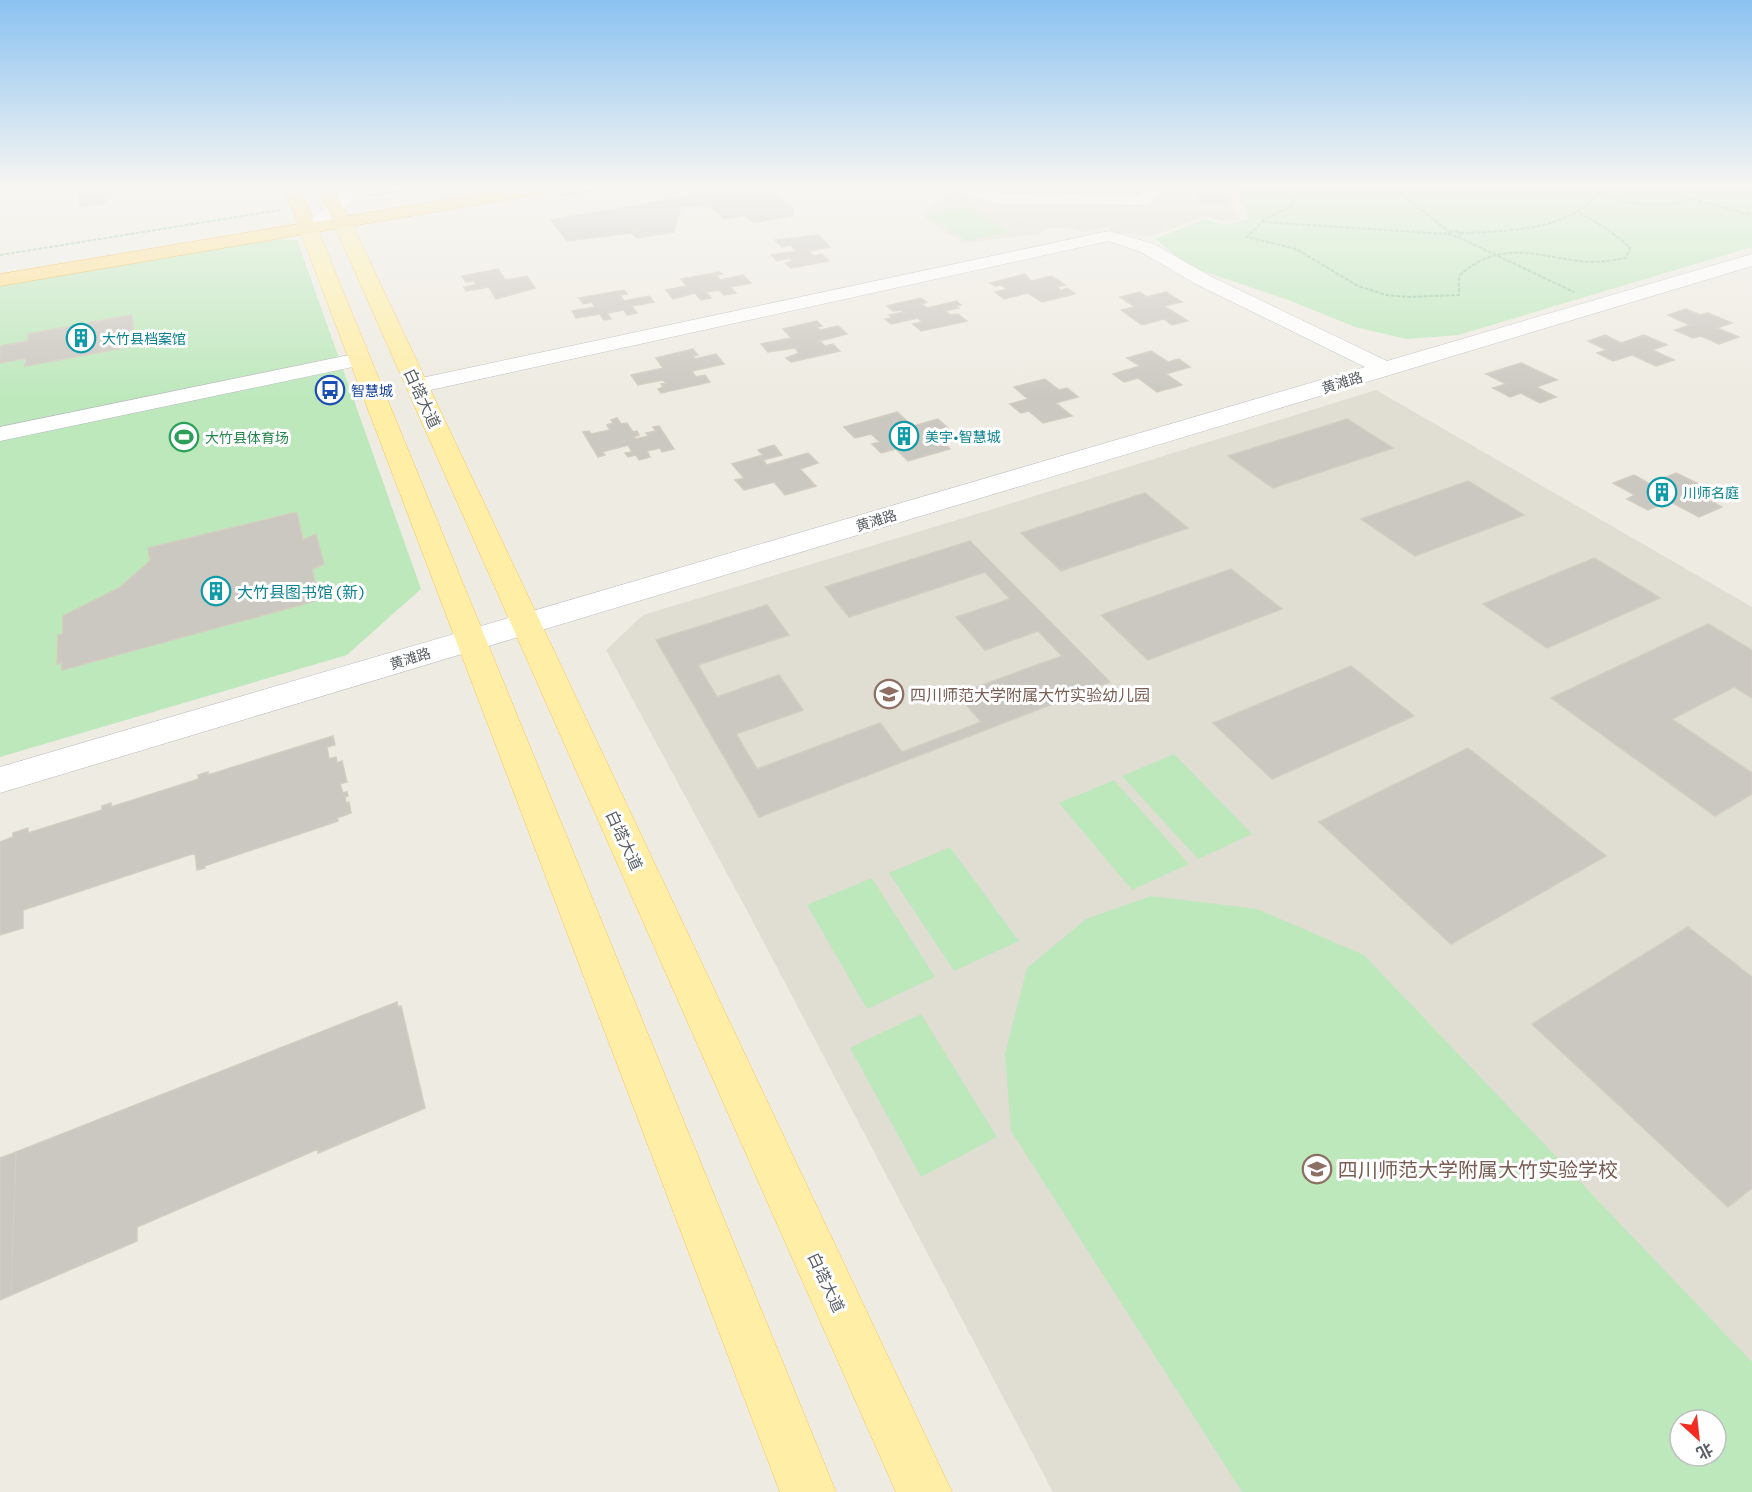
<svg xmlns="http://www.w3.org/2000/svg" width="1752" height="1492" font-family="Commissioner,'Noto Sans SC',sans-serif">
	<rect width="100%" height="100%" fill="#eeebe2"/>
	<!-- education -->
	<path fill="#e0ddd2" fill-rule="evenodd" d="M939 188H1230L1239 219 1225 222 1205 216 1152 236 1116 233 1106 227 1082 232 1071 227 1046 229 1040 234 963 243 921 215 947 195Z
		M1376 390 1752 607V1492H1053L751 918 606 650 643 615 967 517ZM1680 1420H1716V1456H1680Z"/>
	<!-- green -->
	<path fill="#bde8bc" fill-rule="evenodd" d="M1237 188H1752V247L1458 335 1407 339 1355 327 1291 301 1191 267 1155 239 1205 219 1223 225 1248 219Z
		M970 207 1009 232 966 241 928 215Z
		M272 239 297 240 421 589 347 655 0 757V286Z
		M1174 754 1252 834 1198 859 1122 776Z
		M1114 780 1189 864 1132 890 1059 803Z
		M950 847 1019 941 954 971 889 873Z
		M872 878 935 977 867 1009 807 905Z
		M1151 896 1257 909 1364 955 1752 1362V1492H1242L1011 1131 1005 1054 1027 968 1086 919ZM1680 1420H1716V1456H1680Z
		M921 1014 997 1137 921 1177 850 1048Z"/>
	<!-- building -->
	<path fill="#cbc7c1" stroke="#d3ccc0" stroke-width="1.5" d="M79 188H111V189L79 194Z
		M736 188H769L793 208V215L754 223 745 215 724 219 711 207 681 206 674 232 637 238 632 233 567 241 551 220Z
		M1007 188H1034L1027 198 1002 195Z
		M1065 188H1090L1083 196 1060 193Z
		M1116 188H1144L1136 198 1111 194Z
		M1197 188H1223L1226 203 1199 202Z
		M111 189 112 195 96 199H105V203L80 207V199L93 196 79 198V194Z
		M755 197 760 202H756L761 207 778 203 790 214 755 220 746 212 732 215 728 212 739 210 735 207 724 209 718 204Z
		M654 212 657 216 673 213 678 218 660 221 663 224 669 223 674 228H670L672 231 638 237 633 231 640 230 637 227 618 231 614 225 628 223 624 219 649 217 645 214Z
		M818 235 830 247 809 251 814 256 822 254 829 261 791 268 785 263 793 261 790 258 777 261 771 255 796 251 791 245 782 247 775 240Z
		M498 269 505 280 527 276 535 288 496 299 489 287 466 291 464 287 476 285 474 281 466 282 462 276Z
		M720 272 723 274 716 275 720 280 743 275 751 283 730 287 736 293 724 295 719 290 706 292 711 298 701 300 695 293 673 299 666 290 687 286 681 279Z
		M1025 274 1031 281 1052 276 1065 285 1057 287 1061 290 1067 288 1075 294 1042 302 1028 293 1004 299 995 292 1007 289 1001 285 995 286 990 283Z
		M624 290 627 294 620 295 624 301 649 296 654 302 632 306 637 313 627 315 624 310 607 313 611 319 604 320 600 314 576 318 572 311 595 307 592 302 583 304 579 298Z
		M1140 292 1147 297 1166 292 1182 302 1164 306 1188 321 1172 325 1164 319 1142 325 1121 310 1135 307 1120 297Z
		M921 298 927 302 922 304 927 308 957 301 961 305 956 306 959 308 945 311 950 315 958 314 967 321 921 331 913 324 922 322 918 318 891 324 885 319 892 318 889 315 904 312 901 310 893 311 887 306Z
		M1686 309 1700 315 1708 313 1732 323 1717 328 1739 337 1719 344 1701 336 1693 338 1675 330 1690 325 1668 315Z
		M132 315 135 346 25 366 26 358 0 363V346L28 341V334Z
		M817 321 822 326 817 327 820 330 838 326 847 334 820 341 825 346 833 344 840 351 791 362 786 358 799 353 795 348 768 352 761 344 791 338 783 329Z
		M1605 335 1621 343 1644 335 1667 345 1652 350 1674 360 1656 366 1632 355 1613 361 1597 353 1607 350 1588 341Z
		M693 349 698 355 693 356 695 359 716 354 724 364 692 371 696 377 705 375 710 382 661 393 658 389 663 387 661 384 666 383 663 380 638 385 631 375 663 368 656 358Z
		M1151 351 1168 362 1179 359 1190 367 1166 374 1182 385 1157 392 1138 378 1124 382 1113 374 1140 366 1127 358Z
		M1521 363 1557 380 1536 387 1556 397 1540 403 1521 393 1510 397 1493 388 1506 384 1486 374Z
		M1045 379 1059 390 1067 388 1078 397 1056 403 1072 416 1043 423 1029 411 1021 413 1010 404 1028 399 1014 387Z
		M897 412 908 422 895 426 899 430 938 419 948 428 932 432 950 449 908 461 896 449 881 453 872 444 880 442 871 434 855 438 844 427Z
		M617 418 621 424 627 423 633 432 637 431 639 435 634 437 636 439 648 436 646 433 656 431 653 427 659 426 674 449 662 452 660 448 647 451 650 457 639 460 636 455 628 457 625 453 632 452 628 445 602 452 605 455 598 457 583 432 589 431 591 434 610 430 607 425 613 423 611 420Z
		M1347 419 1393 448 1273 488 1228 456Z
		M774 445 782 455 763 460 767 465 808 453 818 463 800 469 816 486 785 495 774 482 744 490 735 480 744 478 732 464 763 455 758 450Z
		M1676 473 1699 484 1688 489 1722 507 1699 517 1669 501 1648 510 1627 499 1635 495 1613 483 1634 475 1650 484Z
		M1468 481 1524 515 1415 556 1361 519Z
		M1145 493 1188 528 1061 571 1021 533Z
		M293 513H297L303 540 316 534 324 564 312 569 319 598 315 599V601L62 670V663L57 664 58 635 63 634V616L119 588 150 561 148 548Z
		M970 541 1110 682 759 817 656 640 767 605 789 635 698 665 717 697 779 675 803 710 736 734 757 769 880 723 902 752 981 722 957 694 1062 656 1038 631 985 650 956 617 1010 599 985 572 849 617 825 587Z
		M1594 558 1660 598 1547 648 1483 604Z
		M1231 569 1282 609 1148 660 1101 615Z
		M1708 624 1752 650V698L1734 687 1672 719 1752 773V794L1715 816 1551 698Z
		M1351 666 1414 716 1272 779 1213 723Z
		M333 736 335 745 327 747 329 759 336 757 337 763 342 761 347 782 340 784 343 793 347 792 348 796 345 797 346 803 349 802 351 813 337 818 338 821 204 866 205 868 197 870 195 853 23 910V928L0 935V842L13 837V833L28 828V833L102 810V806L111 803V807L199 779 198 775 208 772V775Z
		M1468 748 1606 856 1451 944 1319 822Z
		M1688 927 1752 977V1188L1728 1207 1532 1024Z
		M397 1002 398 1007 401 1006 425 1108 318 1153V1149L137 1227V1241L11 1295 16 1152Z
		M16 1152 11 1295 0 1300V1158Z"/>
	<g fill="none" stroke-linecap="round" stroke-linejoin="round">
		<!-- minor casing -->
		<g stroke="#b7babf" stroke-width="1">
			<path id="minor" d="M341 188H357C350 207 324 237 302 232L299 228 302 224 332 204Z
				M959 188H978L1000 194 1139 195 1147 188H1165L1149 204 1143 205 1000 204 960 194Z
				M1109 231 1154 244 1210 276 1387 361 1752 254V266L0 793V767L1365 367 1196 284 1141 252 1109 241 417 393 409 391 406 386 409 381 417 379Z
				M359 353 367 354 370 359 367 364 0 441V427Z"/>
		</g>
		<!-- major casing -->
		<g stroke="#fac64e" stroke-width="1">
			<path id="major" d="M342 217 348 218 351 222 952 1492H896L333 222 336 218Z
				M308 223 314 224 317 228 836 1492H780L299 228 302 224Z"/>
		</g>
		<!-- highway casing -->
		<g stroke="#f09f00" stroke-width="1">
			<path id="highway" d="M284 188H300L314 222 332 219 318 188H334L348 216 515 188H553L545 193 0 286V274L298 224Z"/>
		</g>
		<!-- path -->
		<path stroke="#94c9a2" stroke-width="2" stroke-dasharray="4 1.5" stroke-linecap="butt" d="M1299 188 1291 206 1265 219 1247 237 1296 249 1358 286 1386 295 1409 297 1459 295V276C1498 240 1533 255 1579 261 1595 263 1610 261 1626 258L1630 248C1614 232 1595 221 1575 211
			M1397 188 1406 198 1448 231
			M1650 188 1752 215
			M1400 190 1417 188
			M562 195 605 188
			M1599 195C1630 204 1658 208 1690 200
			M368 196 414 188
			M1263 222 1446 234
			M1456 231 1461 234 1458 237 1445 233Z
			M1460 233C1508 231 1571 232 1603 188
			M1458 237 1574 292
			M0 255 280 210"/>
		<!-- minor -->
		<use href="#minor" fill="#fff" fill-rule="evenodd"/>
		<!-- major -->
		<use href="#major" fill="#ffeea6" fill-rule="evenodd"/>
		<!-- highway -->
		<use href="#highway" fill="#ffde88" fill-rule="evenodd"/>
	</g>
	<!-- sky -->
	<linearGradient id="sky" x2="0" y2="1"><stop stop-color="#8bc2f1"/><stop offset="0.47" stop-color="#f7f6f2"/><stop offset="1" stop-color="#f7f6f2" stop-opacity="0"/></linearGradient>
	<rect width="1752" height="397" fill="url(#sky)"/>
	<!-- icons -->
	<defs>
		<g id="building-ring" transform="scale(1.5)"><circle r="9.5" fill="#fff" stroke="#0f9aa8" stroke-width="1.5"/><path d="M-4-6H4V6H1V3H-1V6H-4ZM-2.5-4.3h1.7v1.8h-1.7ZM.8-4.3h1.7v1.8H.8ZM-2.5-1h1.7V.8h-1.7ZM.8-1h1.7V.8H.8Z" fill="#0f9aa8"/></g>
		<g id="bus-ring" transform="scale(1.5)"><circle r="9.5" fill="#fff" stroke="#1a4fb4" stroke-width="1.5"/><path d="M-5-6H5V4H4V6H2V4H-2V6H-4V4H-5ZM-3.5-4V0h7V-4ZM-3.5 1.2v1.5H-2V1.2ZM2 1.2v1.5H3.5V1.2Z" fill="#1a4fb4"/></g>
		<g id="stadium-ring" transform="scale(1.5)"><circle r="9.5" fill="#fff" stroke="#2e9e5b" stroke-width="1.5"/><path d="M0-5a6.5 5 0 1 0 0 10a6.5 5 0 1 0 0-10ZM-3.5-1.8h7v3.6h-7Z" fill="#2e9e5b"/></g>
		<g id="school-ring" transform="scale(1.5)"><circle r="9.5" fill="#fff" stroke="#8d6e63" stroke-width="1.5"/><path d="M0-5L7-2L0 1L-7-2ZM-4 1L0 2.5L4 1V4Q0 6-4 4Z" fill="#8d6e63"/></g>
	</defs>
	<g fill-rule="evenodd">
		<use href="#building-ring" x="81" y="338"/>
		<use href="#bus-ring" x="330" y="390"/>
		<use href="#building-ring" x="904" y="436"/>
		<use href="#stadium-ring" x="184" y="437"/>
		<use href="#building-ring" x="1662" y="492"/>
		<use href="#building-ring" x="216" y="591"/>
		<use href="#school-ring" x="889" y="694"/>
		<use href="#school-ring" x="1317" y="1169"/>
	</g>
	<g text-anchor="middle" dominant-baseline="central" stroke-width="6" stroke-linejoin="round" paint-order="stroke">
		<!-- far-culture labels -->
		<g font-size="14" fill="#0d838f" stroke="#fff" text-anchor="start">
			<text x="102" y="338">大竹县档案馆</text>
			<text x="925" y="436">美宇•智慧城</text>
			<text x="1683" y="492">川师名庭</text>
		</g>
		<!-- far-street labels -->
		<g font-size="14" fill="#5a5f64" stroke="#fff">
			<text transform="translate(1342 382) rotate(-17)">黄滩路</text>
			<text transform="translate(876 520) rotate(-17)">黄滩路</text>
			<text transform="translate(410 658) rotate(-17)">黄滩路</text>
		</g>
		<!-- far-transit labels -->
		<g font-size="14" fill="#164399" stroke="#fff" text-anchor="start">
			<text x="351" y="390">智慧城</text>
		</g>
		<!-- far-leisure labels -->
		<g font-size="14" fill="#27864d" stroke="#fff" text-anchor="start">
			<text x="205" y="437">大竹县体育场</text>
		</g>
		<!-- street labels -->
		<g font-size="16" fill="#5a5f64" stroke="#fff">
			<text transform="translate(423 398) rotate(65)">白塔大道</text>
			<text transform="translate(625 840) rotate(65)">白塔大道</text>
			<text transform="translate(827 1282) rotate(65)">白塔大道</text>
		</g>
		<!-- culture labels -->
		<g font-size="16" fill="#0d838f" stroke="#fff" text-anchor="start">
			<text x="237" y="591">大竹县图书馆 (新)</text>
		</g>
		<!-- education labels -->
		<g font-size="16" fill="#785e54" stroke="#fff" text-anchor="start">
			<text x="910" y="694">四川师范大学附属大竹实验幼儿园</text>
		</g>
		<!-- near-education labels -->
		<g font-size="20" fill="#785e54" stroke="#fff" text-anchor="start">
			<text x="1338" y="1169">四川师范大学附属大竹实验学校</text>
		</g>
	</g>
	<!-- north arrow -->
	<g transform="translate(1698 1438) rotate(153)"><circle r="28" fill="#ffffff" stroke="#bdbfc1" stroke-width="1.5"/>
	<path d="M0-4.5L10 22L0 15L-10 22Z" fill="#f42d22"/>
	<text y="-9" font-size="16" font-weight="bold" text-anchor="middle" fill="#5a5f64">北</text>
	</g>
</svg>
